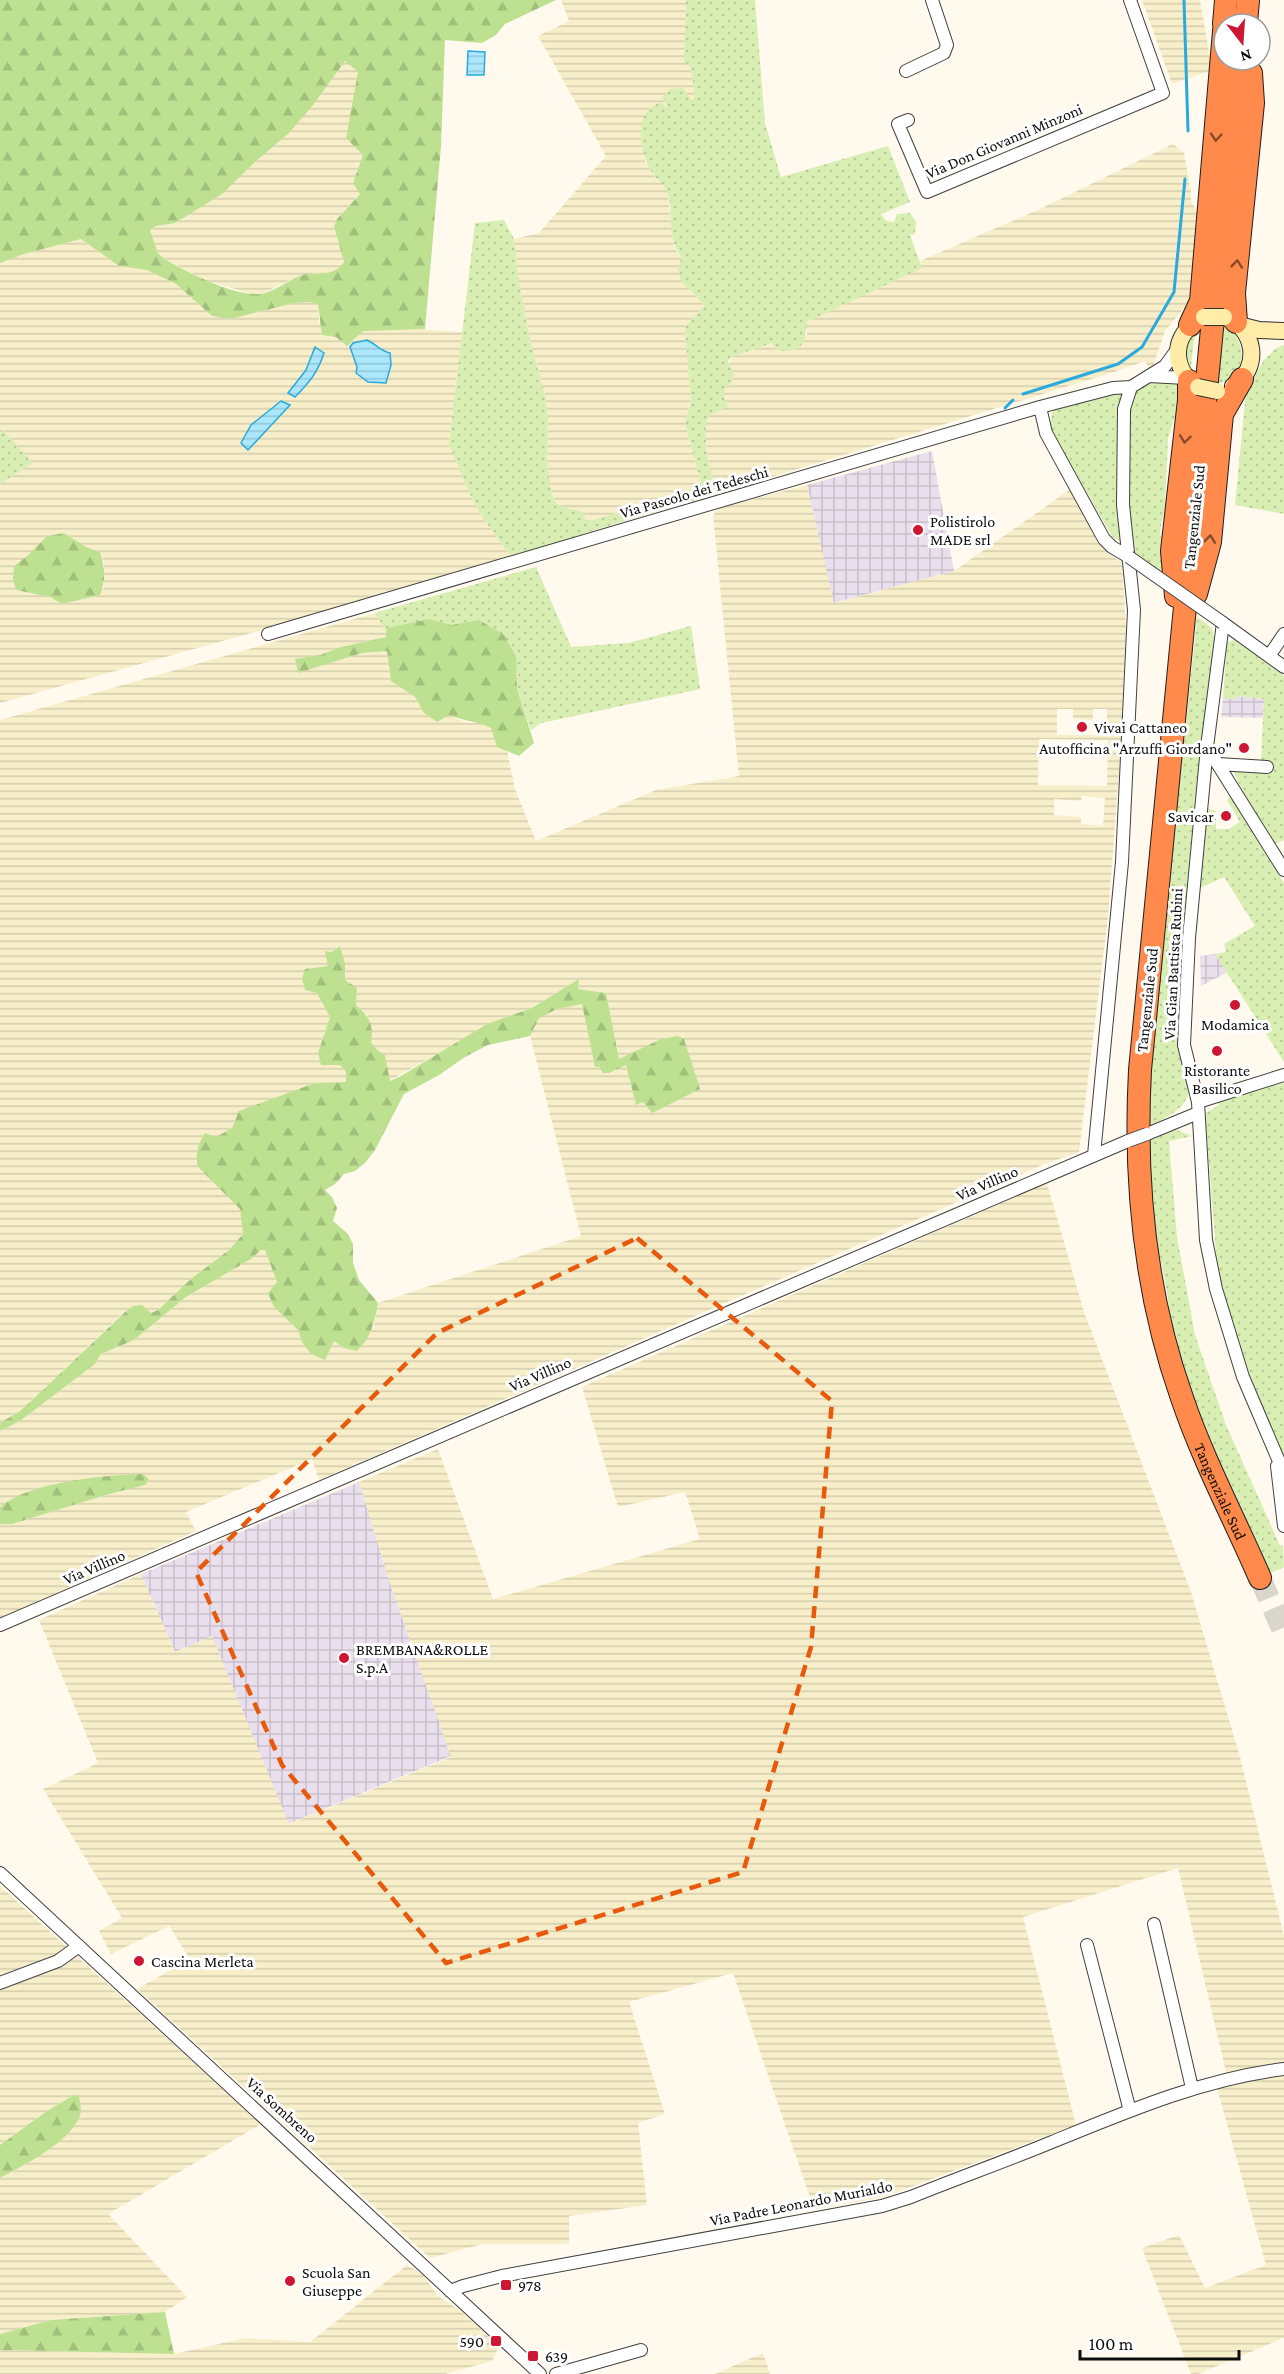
<svg xmlns="http://www.w3.org/2000/svg" width="1284" height="2374" font-family="'Crimson Pro',serif">
	<defs>
		<pattern id="industrial-grid" width="8" height="8" patternUnits="userSpaceOnUse" patternTransform="scale(1.5)"><rect width="8" height="8" fill="#eae0ed"/><path d="M0 4h8M4 0v8" fill="none" stroke="#c8bfca"/></pattern>
		<pattern id="farmland-rules" width="6" height="5" patternUnits="userSpaceOnUse" patternTransform="scale(1.5)"><rect width="6" height="5" fill="#f8efca"/><path d="M0 2.5h6" fill="none" stroke="#d3ccac"/></pattern>
		<pattern id="grass-dots" width="8" height="8" patternUnits="userSpaceOnUse" patternTransform="scale(1.5)"><rect width="8" height="8" fill="#d8eeb2"/><path d="M2 2h.1M6 6h.1" fill="none" stroke="#b8cb98" stroke-width="1.8" stroke-linecap="round"/></pattern>
		<pattern id="forest-firs" width="22" height="20" patternUnits="userSpaceOnUse" patternTransform="scale(1.5)"><rect width="22" height="20" fill="#bde190"/><path d="M5 1l3.5 6h-7zM16 11l3.5 6h-7z" fill="#a1c07b"/></pattern>
		<pattern id="water-rules" width="6" height="5" patternUnits="userSpaceOnUse" patternTransform="scale(1.5)"><rect width="6" height="5" fill="#abe7fd"/><path d="M0 2.5h6" fill="none" stroke="#92c5d8"/></pattern>
	</defs>
	<rect width="100%" height="100%" fill="#fffaed"/>
	<!-- industrial -->
	<path fill="url(#industrial-grid)" d="M932 451 954 571 833 603 807 485Z
		M1237 696 1264 699 1263 718 1221 717 1223 698 1237 699Z
		M1215 954 1228 972 1201 986 1200 956Z
		M359 1482 390 1583 451 1756 288 1824 212 1636 175 1652 141 1574Z"/>
	<!-- farmland -->
	<path fill="url(#farmland-rules)" fill-rule="evenodd" d="M561 0H686L684 61 691 68 695 97 692 102 670 112 661 102 642 119V140L645 161 654 176 667 188 674 248 682 258 690 292 702 301 704 306 686 326 685 332 691 402 685 423 701 482 696 488 587 522 581 511 562 507 556 503 551 490 547 460 548 416 546 399 531 344 519 282 514 239 539 233 606 156 538 36 569 21Z
		M1142 0H1200L1212 70 1172 84Z
		M345 60 359 72 346 137 363 155 353 182 360 193 337 219 334 225 344 262 339 269 330 274 315 273 292 279 264 293 252 294 204 280 162 257 158 253 150 232 156 226 175 223 197 208 289 133Z
		M1173 144 1184 153 1191 192V202L1203 219 1194 296 1165 331 1153 366 1148 368 1146 361 1105 375 716 494 710 474 704 424 708 415 727 407 723 395 731 357 773 343 807 336V322L921 268 920 261 1040 209Z
		M81 239 119 266 147 270 176 284 212 316 230 319 295 303 311 302 318 305 319 322 336 337 354 341 362 331 405 328 462 332 449 444 468 490 481 515 513 560 0 703V484L32 463 3 431 0 434V263L24 254ZM353 343 377 344 387 353 391 365 386 383 368 382 356 373 357 367 350 347ZM64 533 86 547 100 552 104 562V587L100 595 62 604 50 597 17 590 14 566 27 556 47 536Z
		M807 485 834 603 954 571 1072 488 1109 554 1122 563 1126 629 1120 758 1108 917 1079 1152 1042 1165 319 1480 312 1459 186 1512 196 1531 0 1618V1524H12L106 1495 125 1491 143 1474 103 1477 52 1485 24 1494 0 1507V1431L20 1421 95 1364 101 1354 134 1340 186 1297 251 1259 261 1250H265L277 1282 274 1307 298 1330 302 1342 334 1341 344 1348 374 1327 378 1303 581 1236 530 1036 538 1018 557 1009 582 1003 595 1066 609 1073 626 1064 636 1105 643 1102 652 1113 673 1101 685 1049 684 1039H661L619 1060 606 993 578 989V980L532 1008 487 1024 460 1041 389 1081 385 1055 377 1050 371 1042 367 1015 356 1005 357 989 345 980V963L340 946 331 952 329 966 319 967 317 993 330 1017 318 1053 340 1065 346 1072V1082L315 1083 262 1104 232 1128 216 1137 198 1167 240 1209 243 1234 229 1250 192 1278 158 1310 151 1313 145 1309 125 1311 44 1389 20 1411 0 1423V720L536 567 571 647 629 643 691 626 700 689 541 723 531 730 517 689 479 620 388 635 386 637 341 647 320 655 295 660 299 672 362 653 387 651 391 681 415 697 424 713 449 715 467 723H480L491 728 497 747 507 750 515 789 536 841 656 790 739 776 713 516 719 508ZM1057 709H1073V719L1093 720V709H1107V735H1057ZM1039 739 1108 740 1107 786 1038 785ZM1082 796 1105 798 1103 826 1081 824V817L1054 815V799L1081 801Z
		M1047 1183 1084 1312 1191 1592 1240 1757 1284 1936V2064L1226 2072 1178 1868 1023 1917 1076 2125 884 2197 814 2209 733 1973 629 2002 665 2114 638 2123 647 2205 569 2216V2244H483L430 2258 137 1989 190 1959 169 1926 111 1954 99 1931 122 1918 43 1789 98 1763 39 1620 141 1574 175 1652 212 1636 289 1824 451 1757 390 1583 359 1482 438 1449 493 1599 700 1539 685 1492 618 1507 582 1387Z
		M0 1886 261 2124 108 2214 187 2297 165 2312 51 2320 0 2334V2178L22 2167 72 2130 74 2095 47 2111 0 2145Z
		M1284 2076V2338L1198 2374H1191L1142 2248 1179 2235 1205 2288 1266 2265 1217 2088 1245 2081Z
		M407 2265 422 2274 438 2296 458 2309 499 2346 492 2361 445 2374H0V2350L174 2354 246 2338 310 2342Z
		M763 2353 770 2374H715Z"/>
	<!-- grass -->
	<path fill="url(#grass-dots)" fill-rule="evenodd" d="M686 0H755L765 123 781 177 888 146 910 202 881 214 886 221 894 222 897 214 910 213 916 222 915 234 910 235 922 268 807 322C806 345 800 354 776 350L772 343 731 357 728 361 734 374 731 384 726 386 723 395 728 407 709 415C700 433 711 474 716 494L585 533 513 560 481 515 468 490 449 444 475 223 504 220 514 239 519 282 531 344 546 399 548 416 547 460 551 490 556 503 562 507 581 511 587 522 696 488 701 482 685 423 691 402 685 332 686 326 704 306C695 290 669 282 682 258 665 235 675 217 667 192 665 184 657 180 653 174 642 159 634 124 649 109 652 106 657 104 661 102L669 110 663 97 670 89 683 88 692 101 695 97 691 68 684 61Z
		M1205 322C1248 320 1255 377 1216 384 1176 391 1164 335 1205 322ZM1203 328 1223 330 1217 381 1199 378 1191 367 1194 339Z
		M1284 345V514L1235 505 1246 392 1264 360 1276 348Z
		M1160 377 1171 379 1184 387V410L1174 419 1168 438 1165 506 1160 531 1166 576 1112 536 1050 428 1052 412 1057 407Z
		M3 430 33 463 0 484V434Z
		M536 567 571 647 629 643 691 626 700 689 541 723 531 730 517 689 518 674 479 620 451 625 429 619 388 628V635L375 613Z
		M1197 617 1212 628 1214 637 1196 792 1181 952 1179 1049 1189 1090C1187 1110 1163 1119 1147 1127L1148 1075 1173 813 1184 743Z
		M1234 640 1284 676V840L1275 844 1246 798 1232 769 1271 772 1270 760H1261L1264 699 1238 696 1237 699 1223 698 1227 642Z
		M1231 795 1284 883V1062L1215 954 1226 952 1224 944 1255 926 1224 877 1198 889 1207 808 1216 811V829H1229L1240 822 1227 800Z
		M1274 1081 1275 1086 1284 1083V1458L1270 1430 1225 1306 1216 1252 1207 1138 1203 1126 1204 1114 1219 1105 1217 1098Z
		M1174 1129 1192 1136 1169 1141 1177 1237 1195 1335 1226 1425 1265 1512 1280 1546 1283 1545 1284 1567 1268 1574 1213 1453 1170 1329 1168 1297 1160 1257 1151 1229 1146 1143Z"/>
	<!-- forest -->
	<path fill="url(#forest-firs)" fill-rule="evenodd" d="M0 0H556L505 24 496 35 482 43 445 40 441 146 425 329 363 331 347 346 336 337 322 335 318 305 311 302 295 303 230 319 212 316 176 284 147 270 119 266 81 239 24 254 0 263ZM345 61 358 72 346 138 363 155 353 183 360 194 337 219 334 226 344 262C333 278 319 271 303 275 289 279 279 289 265 293 241 300 183 271 162 257L158 253 150 231 156 226 175 223 222 194 256 161 289 133 313 105Z
		M64 533 86 547 100 552C105 566 106 582 100 595L62 604 50 597 16 590 13 579 14 566 27 556 47 536Z
		M429 619 451 625 479 620 504 635 516 657 517 689 534 743 519 756 497 747 491 728C478 721 463 721 449 715L437 722 424 713 415 697 391 681 387 651 362 653 298 673 295 659 320 655 341 647 386 637 387 628Z
		M340 946 345 963V980L357 988 356 1005C369 1016 374 1025 371 1042L377 1050 385 1055 390 1081 401 1076 487 1024 532 1008 579 979 578 989 606 993 619 1059 661 1039 678 1036 684 1039 700 1089 652 1113 643 1102 636 1105 626 1065 609 1073H603L599 1067H595L582 1004 557 1009 539 1018 530 1036 488 1045 465 1057 439 1075 404 1094 375 1150 365 1163 355 1171 344 1174 335 1184 325 1190 332 1197 337 1208 333 1221 348 1234 353 1244V1263L359 1280 378 1303C375 1322 371 1337 357 1351L344 1348 334 1341 325 1360 311 1354 302 1342 298 1330 274 1307 268 1293 277 1282 265 1250H261L251 1259 186 1297 134 1340 101 1354 95 1364 20 1421 0 1431V1423L20 1411 44 1389 125 1312 133 1306 142 1305 151 1313 158 1310 192 1278 229 1250 243 1234 240 1209 198 1167C195 1155 198 1144 205 1133L216 1137 232 1128 239 1111 315 1083 346 1082V1072L340 1065H321L318 1053 330 1017 317 993 305 990 302 978 305 969 328 966 325 951 331 952Z
		M143 1474 149 1479 145 1485 106 1495 12 1524H0V1507C29 1482 105 1475 143 1474Z
		M74 2095 79 2096C80 2103 82 2109 80 2115 72 2141 23 2166 0 2178V2145L47 2111Z
		M165 2312 174 2354 0 2350V2334L51 2320Z"/>
	<!-- water -->
	<path fill="url(#water-rules)" stroke="#2aa9dc" stroke-width="1.5" d="M468 51 485 52 484 75H467Z
		M367 340C376 344 382 352 390 353L391 365 386 383 368 382 356 373 357 367 350 347 353 343Z
		M315 347 324 353C318 372 309 383 295 397L288 393 306 370Z
		M281 401 290 405 248 450 241 443 251 425Z"/>
	<g fill="none" stroke-linecap="round" stroke-linejoin="round">
		<!-- stream -->
		<path stroke="#2aa9dc" stroke-width="3" d="M1184 0 1188 131
			M1023 394 1118 364 1142 347 1174 292 1185 179
			M1005 408 1013 400"/>
		<!-- highway-tunnel -->
		<path stroke="#dbd6cb" stroke-width="22" stroke-dasharray="22 11" stroke-linecap="butt" d="M1260 1578 1284 1633"/>
		<!-- street casing -->
		<g stroke="#404040" stroke-width="14">
			<path id="street" d="M906 71 944 53 947 45 932 0
				M908 120 898 124 927 192 1163 93 1130 0
				M1149 376 1186 378
				M1040 407 1046 433 1104 539 1112 547 1129 557
				M268 634 1040 407 1113 388 1131 387
				M1269 656 1284 634
				M1284 667 1223 623 1207 747 1189 938 1184 1045 1198 1102 1206 1240 1216 1289 1243 1377 1284 1473
				M1207 747 1284 870
				M1218 764 1267 767
				M1198 1102 1284 1075
				M1147 1134 1198 1113
				M1094 1155 1122 862 1134 610 1123 505 1124 409 1131 387 1165 366 1178 348
				M1277 1466 1284 1526
				M0 1625 1128 1141
				M0 1873 540 2374
				M1154 1924 1192 2088
				M1087 1945 1130 2111
				M0 1983 58 1961 79 1946
				M450 2291 463 2286 502 2276 882 2206 911 2197C958 2178 1006 2161 1052 2142 1128 2111 1203 2079 1284 2069
				M556 2374 641 2350"/>
		</g>
		<!-- secondary casing -->
		<g stroke="#2f2f2f" stroke-width="18">
			<path id="secondary" d="M1225 317C1256 328 1261 369 1233 386
				M1239 325 1259 330 1284 331
				M1197 387C1171 369 1171 334 1201 319"/>
		</g>
		<!-- highway casing -->
		<g stroke="#1e1e1e" stroke-width="24">
			<g id="highway">
				<path d="M1224 24 1226 0"/>
				<path d="M1246 24 1248 0"/>
				<path id="s1" d="M1242 60 1212 329 1140 1070C1134 1182 1144 1291 1182 1398 1203 1460 1234 1518 1260 1578"/>
				<path d="M1236 322 1234 293 1253 103 1251 73"/>
				<path d="M1190 325 1201 301 1224 31"/>
				<path d="M1196 594 1210 542 1222 414 1242 379"/>
				<path d="M1176 596 1172 551 1189 400V381"/>
			</g>
		</g>
		<!-- street -->
		<use href="#street" stroke="#fff" stroke-width="12"/>
		<!-- secondary -->
		<use href="#secondary" stroke="#ffeca8" stroke-width="16"/>
		<!-- highway -->
		<use href="#highway" stroke="#ff8a4b" stroke-width="22"/>
		<!-- street-bridge casing -->
		<g stroke="#404040" stroke-width="14" stroke-linecap="butt">
			<path id="street-bridge" d="M1129 557 1223 623
				M1128 1141 1147 1134"/>
		</g>
		<!-- secondary-bridge casing -->
		<g stroke="#2f2f2f" stroke-width="18" stroke-linecap="butt">
			<path id="secondary-bridge" d="M1204 317H1224
				M1198 387 1217 391"/>
		</g>
		<!-- street-bridge -->
		<use href="#street-bridge" stroke="#fff" stroke-width="12"/>
		<!-- secondary-bridge -->
		<use href="#secondary-bridge" stroke="#ffeca8" stroke-width="16"/>
	</g>
	<!-- one-way arrows -->
	<defs><path id="oneway-chevron" d="M-2-3.5L2.5 0L-2 3.5" fill="none" stroke-width="1.6" stroke-linecap="round" stroke-linejoin="round" transform="scale(1.5)"/></defs>
	<g stroke="#864c2c">
		<use href="#oneway-chevron" transform="translate(1216 137) rotate(95)"/>
		<use href="#oneway-chevron" transform="translate(1237 264) rotate(-84)"/>
		<use href="#oneway-chevron" transform="translate(1185 439) rotate(97)"/>
		<use href="#oneway-chevron" transform="translate(1210 539) rotate(-83)"/>
	</g>
	<!-- marked area -->
	<path fill="none" stroke="#e8590c" stroke-width="4.5" stroke-dasharray="12 8" stroke-linejoin="round" d="M637 1238 832 1401 811 1647 743 1872 446 1963 282 1765 196 1572 437 1333Z"/>
	<!-- markers -->
	<g fill="#cd1632" stroke="#fff" stroke-width="2">
		<circle cx="918" cy="530" r="6"/>
		<circle cx="1082" cy="727" r="6"/>
		<circle cx="1244" cy="748" r="6"/>
		<circle cx="1226" cy="816" r="6"/>
		<circle cx="1235" cy="1005" r="6"/>
		<circle cx="1217" cy="1051" r="6"/>
		<circle cx="344" cy="1658" r="6"/>
		<circle cx="139" cy="1961" r="6"/>
		<circle cx="290" cy="2281" r="6"/>
		<rect x="500" y="2279" width="12" height="12" rx="3"/>
		<rect x="490" y="2335" width="12" height="12" rx="3"/>
		<rect x="527" y="2350" width="12" height="12" rx="3"/>
	</g>
	<g text-anchor="middle" dominant-baseline="central" stroke-width="6" stroke-linejoin="round" paint-order="stroke">
		<!-- street labels -->
		<g font-size="16" fill="#0d0d0d" stroke="#fff">
			<text transform="translate(1004 141) rotate(-23)">Via Don Giovanni Minzoni</text>
			<text transform="translate(694 492) rotate(-16)">Via Pascolo dei Tedeschi</text>
			<text transform="translate(1194 517) rotate(-84)">Tangenziale Sud</text>
			<text transform="translate(1173 964) rotate(-87)">Via Gian Battista Rubini</text>
			<text transform="translate(1147 1000) rotate(-84)">Tangenziale Sud</text>
			<text transform="translate(987 1183) rotate(-23)">Via Villino</text>
			<text transform="translate(540 1374) rotate(-23)">Via Villino</text>
			<text stroke="none"><textPath href="#s1" startOffset="1449">Tangenziale Sud</textPath></text>
			<text transform="translate(94 1567) rotate(-23)">Via Villino</text>
			<text transform="translate(282 2110) rotate(42)">Via Sombreno</text>
			<text transform="translate(801 2203) rotate(-11)">Via Padre Leonardo Murialdo</text>
		</g>
		<!-- poi labels -->
		<g font-size="16" fill="#0d0d0d" stroke="#fff" text-anchor="start">
			<text x="930" y="521">Polistirolo<tspan x="930" dy="18">MADE srl</tspan></text>
			<text x="1094" y="727">Vivai Cattaneo</text>
			<text x="1232" y="748" text-anchor="end">Autofficina "Arzuffi Giordano"</text>
			<text x="1214" y="816" text-anchor="end">Savicar</text>
			<text x="1235" y="1024" text-anchor="middle">Modamica</text>
			<text x="1217" y="1070" text-anchor="middle">Ristorante<tspan x="1217" dy="18">Basilico</tspan></text>
			<text x="356" y="1649">BREMBANA&amp;ROLLE<tspan x="356" dy="18">S.p.A</tspan></text>
			<text x="151" y="1961">Cascina Merleta</text>
			<text x="302" y="2272">Scuola San<tspan x="302" dy="18">Giuseppe</tspan></text>
			<text x="518" y="2285">978</text>
			<text x="484" y="2341" text-anchor="end">590</text>
			<text x="545" y="2356">639</text>
		</g>
	</g>
	<!-- north arrow -->
	<g transform="translate(1242 42) rotate(163)"><circle r="28" fill="#ffffff" stroke="#9e9e9e" stroke-width="1.5"/>
	<path d="M0-4.5L10 22L0 15L-10 22Z" fill="#cd1632"/>
	<text y="-9" font-size="16" font-weight="bold" text-anchor="middle" fill="#0d0d0d">N</text>
	</g>
	<!-- scale -->
	<path d="M1080 2350v9h159v-9" fill="none" stroke="#0d0d0d" stroke-width="3"/>
	<text x="1089" y="2350" font-size="18" fill="#0d0d0d" stroke="#ffffff" stroke-width="4.5" paint-order="stroke">100 m</text>
</svg>
